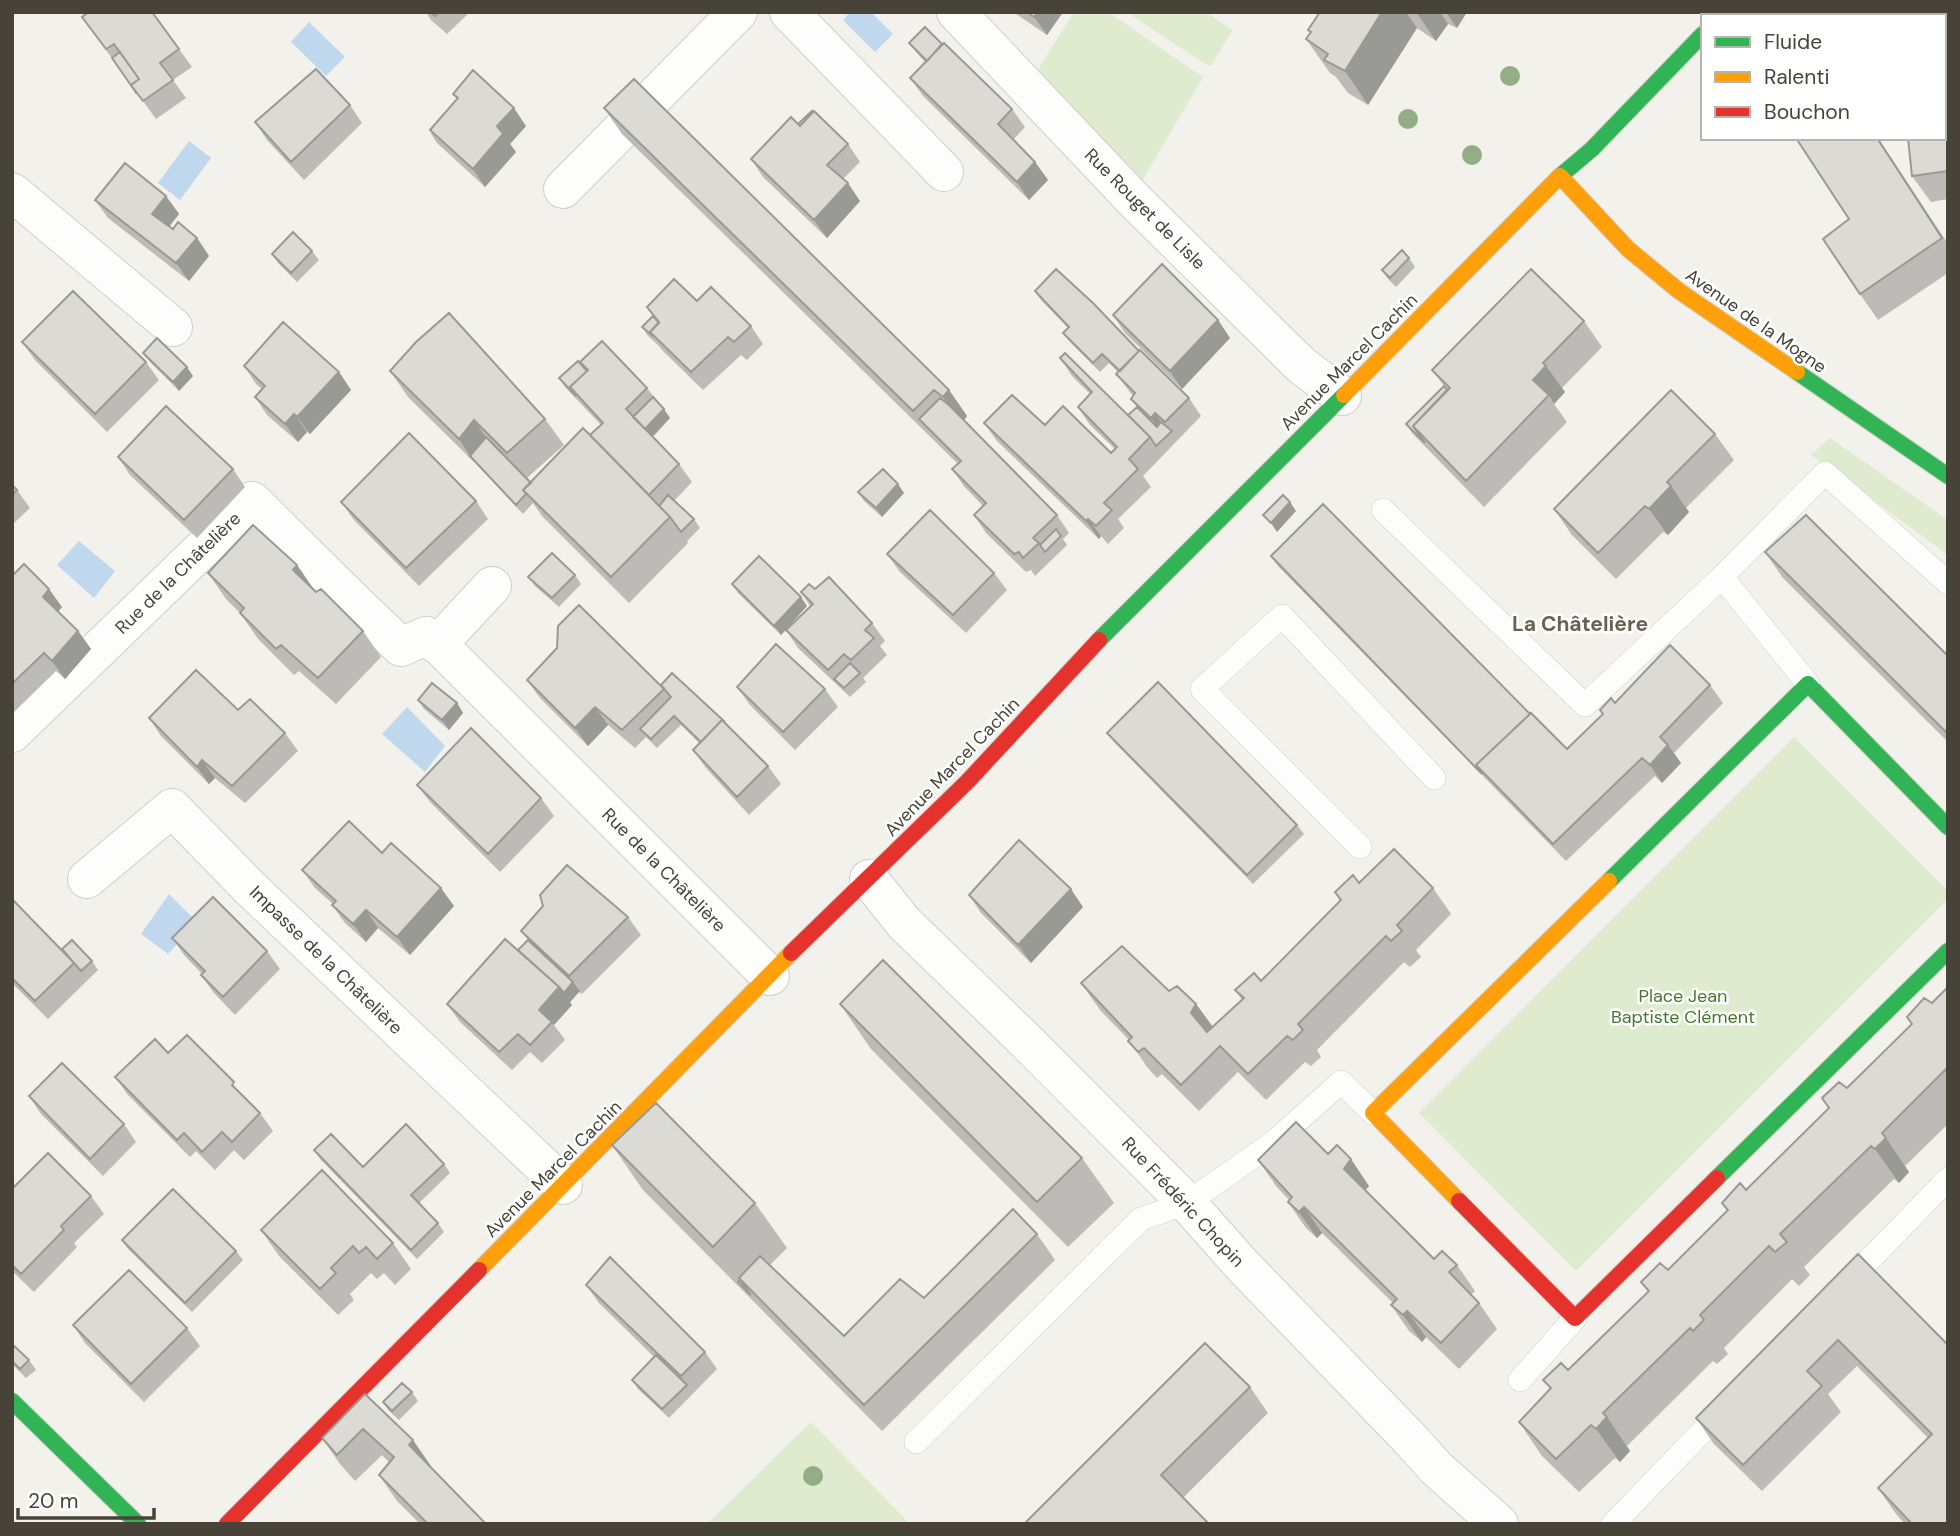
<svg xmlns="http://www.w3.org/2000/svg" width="1960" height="1536" font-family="'DM Sans',sans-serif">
	<rect width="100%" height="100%" fill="#f2f1ec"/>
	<!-- green -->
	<path fill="#deebce" d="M1074 12H1108L1203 77 1142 181 1036 73Z
		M1126 12H1205L1233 30 1210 67Z
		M1830 438 1948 520V555L1811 455Z
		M1794 737 1948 891V899L1576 1271 1419 1113Z
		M811 1422 910 1524H707Z"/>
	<!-- water -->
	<path fill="#c0d8ed" d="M850 12H871L893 34 875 52 843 20Z
		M309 22 345 57 326 76 291 42Z
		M189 141 211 158 180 200 158 183Z
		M79 541 115 571 94 598 57 565Z
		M407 707 445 746 425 772 382 734Z
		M169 894 197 922 168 954 141 934Z"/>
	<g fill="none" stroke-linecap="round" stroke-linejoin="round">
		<!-- lane casing -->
		<g stroke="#d0ceca" stroke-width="24">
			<path id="lane" d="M1383 510 1585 705 1722 577 1808 684
				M1722 577 1825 473 1948 583
				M1360 847 1202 689 1282 616 1434 778
				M1845 1285 1948 1179
				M1520 1380 1575 1318
				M916 1442 1141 1219 1187 1203 1274 1142 1341 1082 1373 1113
				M1613 1524 1726 1407"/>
		</g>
		<!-- street casing -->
		<g stroke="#d0ceca" stroke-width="40">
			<path id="street" d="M789 12 944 172
				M956 12 1134 200 1301 365 1342 396
				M563 189 738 12
				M12 192 173 327
				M492 586 438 644 770 976
				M12 733 252 501 350 598 401 647 426 636 439 646
				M87 879 172 808 250 888 563 1185
				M869 879 904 923 1026 1041 1187 1203 1243 1266 1411 1440 1436 1468 1499 1524"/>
		</g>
		<!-- fast casing -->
		<g stroke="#d0cec3" stroke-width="18">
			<path id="fast" d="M1559 177 1592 149 1703 34
				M1797 372 1948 476
				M1099 640 1344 395
				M1609 881 1808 684 1948 827
				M1717 1178 1948 951
				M12 1401 138 1524"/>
		</g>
		<!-- slow casing -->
		<g stroke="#d0cec3" stroke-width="18">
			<path id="slow" d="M1560 176 1628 249 1679 291 1797 372
				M1344 395 1559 177
				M1459 1201 1373 1113 1609 881
				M479 1270 791 953"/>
		</g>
		<!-- jam casing -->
		<g stroke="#d0cec3" stroke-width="18">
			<path id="jam" d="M791 953 967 782 1099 640
				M1459 1201 1575 1318 1717 1178
				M227 1524 479 1270"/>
		</g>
		<!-- lane -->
		<use href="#lane" stroke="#fdfdfc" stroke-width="23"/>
		<!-- street -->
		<use href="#street" stroke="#fdfdfc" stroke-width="38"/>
		<!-- fast -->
		<use href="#fast" stroke="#30b455" stroke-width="16"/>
		<!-- slow -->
		<use href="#slow" stroke="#ff9f0a" stroke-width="16"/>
		<!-- jam -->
		<use href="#jam" stroke="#e5322d" stroke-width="16"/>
	</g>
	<!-- trees -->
	<g fill="#93ae84">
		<circle cx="1510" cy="76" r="10"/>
		<circle cx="1408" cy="119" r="10"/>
		<circle cx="1472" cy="155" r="10"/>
		<circle cx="813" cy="1476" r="10"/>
	</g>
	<!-- wall -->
	<path fill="#bcbbb7" d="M152 12 192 67 173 80 186 98 156 119 82 17Z
		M426 12H470L447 34 431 20Z
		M1013 12H1063L1047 35Z
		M1320 12H1467L1457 28 1448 24 1436 41 1417 28 1368 105 1348 93 1336 77 1330 73 1306 39 1310 33 1308 30Z
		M1821 12H1912L1909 16H1824Z
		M909 43 1012 109 1025 127 1013 140 1035 162 1048 180 1029 200 923 96 910 78 925 62 916 52Z
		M453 94 526 126 510 144 516 152 485 187 437 143 431 134 432 132 430 130 457 99Z
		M350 105 362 123 304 180 267 140 255 122Z
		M1948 105V199L1931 202 1912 176Z
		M604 108 949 390 967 416 964 420 1057 515 1069 533 1063 539 1067 545 1035 576 1031 570 1026 572 986 533 974 515 983 506 964 486 952 469 958 464 622 134Z
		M798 124 848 144 860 162 843 179 860 201 827 238 763 177 751 159Z
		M1796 138H1878L1948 244V273L1878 320 1860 294 1849 219Z
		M166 196 179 214 169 226 173 229 197 238 209 256 189 281 108 218 95 200Z
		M312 251 319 260 297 282 278 263 272 254Z
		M1409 258 1415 267 1396 287 1388 279 1382 270Z
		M1035 291 1139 351 1189 398 1201 416 1143 476 1151 487 1118 519 1124 528 1108 544 1101 536 1099 539 997 441 984 423 1045 425 1111 453 1115 449 1090 425 1078 407 1090 394 1072 376 1060 358 1128 415 1137 407 1131 399 1133 396 1116 374 1118 372 1109 363 1100 372 1070 342 1063 333 1068 328 1041 300Z
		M697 301 751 326 763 344 747 360 741 355 703 390 662 350 659 346 648 336 642 327 653 316 647 307Z
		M1113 315 1218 320 1230 338 1182 389 1125 333Z
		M1584 321 1602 347 1562 388 1565 392 1554 404 1567 422 1484 507 1412 433 1406 424 1444 386 1432 370Z
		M22 342 146 362 159 380 107 432 35 360Z
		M143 353 193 376 179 391 150 362Z
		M580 362 647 388 670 418 653 437 679 464 692 482 674 501 694 519 700 528 687 541 688 543 629 603 542 516 533 503 523 514 477 465 408 397 390 371 545 419 564 445 527 478 531 483 590 435 601 425 565 387 559 378 587 371Z
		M244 366 339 372 351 390 310 434 307 432 298 442 267 415 255 397 262 389 256 384Z
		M1715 434 1734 460 1686 508 1689 512 1668 535 1663 532 1616 579 1572 535 1554 509Z
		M118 457 233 469 245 487 197 538 130 475Z
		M12 485 17 490 30 508 12 525Z
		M858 492 904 493 882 517 864 501Z
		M476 501 488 519 419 586 354 520 341 502Z
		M1765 552 1948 656V742L1783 578Z
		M887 554 994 573 1007 590 966 633 900 572Z
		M1271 556 1530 714 1567 749 1603 714 1600 710 1615 703 1710 685 1723 703 1674 753 1681 763 1662 783 1655 776 1566 861 1278 566Z
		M297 565 314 590 363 631 381 657 336 704 299 671 294 675 258 639 240 613 226 599 208 573Z
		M575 575 581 584 559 607 535 586 528 577Z
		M12 576 62 607 58 611 78 631 91 649 65 679 56 671 12 714Z
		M732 584 807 606 787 628 810 606 801 592 815 589 872 623 885 641 880 646 887 655 863 678 866 682 850 697 798 648 786 630 781 635 738 593Z
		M527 680 661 685 768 766 781 784 749 815 706 768 693 750 699 743 681 725 657 748 646 737 635 748 608 725 588 746 540 698Z
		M737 687 825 689 838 707 795 750 750 705Z
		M418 700 457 703 463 713 449 730 424 709Z
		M238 710 285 733 298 751 245 803 215 778 209 784 161 736 149 718Z
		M1107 733 1297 825 1304 834 1253 884 1114 742Z
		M417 785 541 798 554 816 500 872 430 802Z
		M382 853 454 906 410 955 378 928 366 942 345 923 332 905 333 904 315 888 302 870Z
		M1359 883 1433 888 1451 914 1416 950 1421 957 1410 967 1404 962 1317 1050 1321 1057 1311 1066 1305 1062 1266 1100 1238 1072 1199 1111 1162 1074 1157 1078 1147 1067 1129 1040 1100 1010 1081 983 1196 1004 1213 1027 1242 1000 1235 990 1261 981 1340 900 1335 892Z
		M969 895 1083 907 1031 963 981 913Z
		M12 899 62 949 92 961 98 970 48 1019 12 983Z
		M628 917 641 935 582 994 579 992 570 1002 572 1005 554 1025 565 1040 542 1063 530 1052 512 1070 460 1022 447 1004 518 950 528 940 521 931Z
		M172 938 267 951 280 969 235 1015 214 993 201 975 202 974 185 956Z
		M1948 987V1124L1905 1166 1909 1172 1899 1183 1894 1179 1804 1267 1810 1275 1799 1286 1792 1279 1724 1348 1728 1354 1717 1364 1713 1361 1627 1446 1630 1451 1620 1462 1615 1458 1579 1492 1542 1456 1519 1422 1550 1389 1543 1380 1568 1370 1648 1292 1641 1282 1668 1270 1727 1211 1722 1203 1746 1190 1829 1108 1847 1088Z
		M840 1004 1082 1158 1114 1203 1068 1247 871 1049Z
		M115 1077 243 1096 260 1113 273 1131 244 1160 234 1150 215 1170 196 1151 190 1157 128 1095Z
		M29 1096 124 1124 136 1142 103 1176 41 1114Z
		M612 1145 755 1203 787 1248 769 1266 844 1336 924 1298 1037 1234 1055 1260 882 1431 643 1190Z
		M314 1150 363 1167 444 1164 450 1173 419 1203 438 1223 444 1232 417 1259 321 1160Z
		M1328 1154 1369 1186 1365 1190 1434 1259 1457 1265 1475 1291 1471 1295 1479 1303 1497 1329 1459 1369 1426 1337 1422 1342 1409 1331 1391 1305 1393 1303 1322 1233 1317 1238 1306 1228 1288 1202 1289 1200 1276 1186 1258 1160Z
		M12 1189 91 1196 104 1214 74 1243 77 1247 34 1292 12 1271Z
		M261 1230 393 1243 411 1269 395 1285 384 1273 377 1279 371 1273 350 1294 354 1300 338 1315 279 1256Z
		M122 1240 236 1251 243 1260 192 1312 128 1249Z
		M1858 1254 1948 1345V1524H1905L1896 1514 1878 1488 1928 1438 1857 1366 1828 1394 1841 1412 1762 1491 1714 1444 1696 1418Z
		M586 1285 705 1352 717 1369 669 1418 638 1389 632 1380 654 1357 599 1303Z
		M73 1325 187 1328 200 1346 144 1402 85 1343Z
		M12 1344 29 1360 36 1370 26 1378 12 1364Z
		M1250 1387 1268 1413 1183 1498 1024 1524Z
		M412 1392 418 1401 399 1420 389 1411 383 1402Z
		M365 1394 431 1467 486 1524H420L397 1501 379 1475 389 1462 382 1455 355 1481 340 1464 322 1438Z"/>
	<!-- shaded-wall -->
	<path fill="#999995" d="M1038 12H1063L1047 35 1034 17Z
		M1382 12H1406L1417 28 1368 105 1345 71Z
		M1416 12H1440L1448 24 1436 41Z
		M1446 12H1467L1457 28Z
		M514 108 526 126 510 144 516 152 485 187 473 169 497 126Z
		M1877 138H1878L1948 245Z
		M1035 162 1048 180 1029 200 1017 182Z
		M848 183 860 201 827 238 814 220Z
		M166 196 179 214 165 232 152 214Z
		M197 238 209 256 189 281 176 263Z
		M1218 320 1230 338 1182 389 1170 371Z
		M1546 366 1565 392 1554 404 1549 395 1533 380Z
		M187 367 193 376 179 391 173 382Z
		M339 372 351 390 310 434 297 417Z
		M949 390 967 416 962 423 943 397Z
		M664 409 670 418 650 439 644 430Z
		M1155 413 1167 431 1163 436 1151 418Z
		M294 414 307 432 298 442 285 424Z
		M474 420 492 446 470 456 459 439Z
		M898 484 904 493 882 517 876 508Z
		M1671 486 1689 512 1668 535 1649 509Z
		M1290 502 1296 511 1277 532 1271 523Z
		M1088 519 1101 536 1099 539 1086 521Z
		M297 565 315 591 293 570Z
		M49 589 62 607 55 615 43 597Z
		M801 597 807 606 781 635 774 626Z
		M78 631 91 649 65 679 52 661Z
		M457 703 463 713 449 730 442 720Z
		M595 707 608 725 588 746 575 728Z
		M1668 745 1681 763 1662 783 1650 765Z
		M202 760 215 778 209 784 197 767Z
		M441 888 454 906 410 955 397 937Z
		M1071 889 1083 907 1031 963 1018 945Z
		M366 910 378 928 366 942 353 924Z
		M573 982 580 991 570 1002 572 1005 554 1025 539 1010 559 987Z
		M1196 1004 1215 1030 1209 1039 1191 1013Z
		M1886 1138 1909 1172 1899 1183 1875 1149Z
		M1351 1159 1369 1186 1362 1195 1344 1169Z
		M1304 1207 1322 1233 1317 1238 1299 1212Z
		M1407 1311 1426 1337 1422 1342 1403 1315Z
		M1607 1417 1630 1451 1620 1462 1596 1429Z
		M413 1440 431 1466 427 1471 409 1445Z"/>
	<!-- building -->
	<path fill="#dbdad5" stroke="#999995" stroke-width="2" d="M89 12H152L179 49 160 63 173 80 143 101 131 85 139 79 114 44 106 49 82 17Z
		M430 12H439L435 16Z
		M1027 12H1038L1034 17Z
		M1320 12H1382L1345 71 1324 60 1328 54 1306 39 1311 32 1308 30Z
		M1780 12H1793L1796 16H1775Z
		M1824 12H1868L1865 16H1828Z
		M925 27 942 44 927 61 909 43Z
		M944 43 1012 109 998 124 1035 162 1017 182 910 78Z
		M120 52 139 79 131 85 137 94 112 58Z
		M316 69 350 105 291 162 255 122Z
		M473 70 514 108 497 126 503 134 473 169 430 130 458 98 453 94Z
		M634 79 949 390 943 397 934 390 913 411 604 108Z
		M1944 105H1948V171L1912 176 1908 138H1944Z
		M812 111 813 112 800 126 798 124Z
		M814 111 848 144 827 165 848 183 814 220 751 159 791 117 800 126Z
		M1796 138H1877L1942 238 1860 294 1823 239 1849 219Z
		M125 163 166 196 152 214 173 229 178 222 197 238 176 263 95 200Z
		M293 232 312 251 291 273 272 254Z
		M1402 250 1409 258 1390 278 1382 270Z
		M1162 264 1218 320 1170 371 1113 315Z
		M1056 269 1093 303 1139 351 1120 371 1102 354 1093 363 1063 333 1069 327 1035 291Z
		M1531 269 1584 321 1543 363 1546 366 1533 380 1549 395 1466 481 1413 426 1450 388 1432 370Z
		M674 279 697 301 711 287 751 326 734 342 728 337 691 372 650 332 659 322 647 307Z
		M73 291 146 362 95 414 22 342Z
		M449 313 545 419 507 453 474 420 459 439 390 371 416 342Z
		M653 316 659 323 650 332 653 336 642 327Z
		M283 322 339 372 297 417 294 414 285 424 255 397 265 386 244 366Z
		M157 338 187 367 173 382 143 353Z
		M602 341 647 388 626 409 679 464 649 495 590 435 603 423 570 387 588 370 580 362Z
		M1140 350 1189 398 1165 422 1155 413 1151 418 1131 399 1135 393 1116 374Z
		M1065 353 1150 437 1129 459 1138 469 1104 503 1112 510 1096 526 1088 519 1086 521 984 423 1012 395 1045 425 1063 406 1111 453 1117 447 1078 407 1092 392 1060 358Z
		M578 361 587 371 570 387 576 396 559 378Z
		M1444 386 1447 390 1413 426 1425 443 1406 424Z
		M1671 390 1715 434 1667 482 1671 486 1649 509 1645 506 1598 553 1554 509Z
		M653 397 664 409 645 429 633 417Z
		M940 398 949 405 1057 515 1033 538 1039 543 1023 558 1019 552 1014 554 974 515 986 503 952 469 961 461 919 419Z
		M166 406 233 469 184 520 118 457Z
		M1137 407 1157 427 1161 422 1172 431 1156 446 1150 437 1128 415Z
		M583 428 670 517 611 577 523 490Z
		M409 433 476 501 406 568 341 502Z
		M486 437 531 483 523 490 526 494 516 505 470 456Z
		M883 469 898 484 876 508 858 492Z
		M12 485 17 490 12 495Z
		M668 495 694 519 681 532 670 517 659 506Z
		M1283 495 1290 502 1271 523 1263 515Z
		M1323 504 1530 714 1476 765 1482 774 1271 556Z
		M930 510 994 573 953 615 887 554Z
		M1806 515 1948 656V734L1765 552Z
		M253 525 297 565 293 570 316 592 321 589 363 631 318 678 281 645 276 649 240 613 244 608 208 573Z
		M1056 529 1061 536 1045 552 1040 545Z
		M552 553 575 575 552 598 528 577Z
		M759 556 801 597 774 626 732 584Z
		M24 564 49 589 43 597 78 631 52 661 44 653 12 684V576Z
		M829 577 872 623 865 630 874 638 851 660 844 654 828 670 786 630 813 604 801 592 809 584 815 589Z
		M579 605 664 689 622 730 595 707 575 728 527 680 557 648 558 626Z
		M776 644 825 689 783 732 737 687Z
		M1670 645 1710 685 1660 737 1668 745 1650 765 1642 758 1553 844 1476 765 1531 713 1567 749 1603 714 1600 710 1611 698 1615 703Z
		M850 663 860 673 844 688 834 679Z
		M196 670 238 710 250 699 285 733 232 786 202 760 197 767 149 718Z
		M672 673 725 722 722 720 701 742 674 716 651 739 640 729 671 697 661 685Z
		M1158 682 1297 825 1247 875 1107 733Z
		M432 683 457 703 442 720 418 700Z
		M722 720 768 766 737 797 693 750Z
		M471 728 541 798 488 854 417 785Z
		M349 821 382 853 391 843 441 888 397 937 366 910 353 924 332 905 336 901 302 870Z
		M1019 840 1071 889 1018 945 969 895Z
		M1394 849 1433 888 1397 925 1402 931 1391 941 1386 936 1298 1024 1303 1030 1293 1040 1287 1036 1248 1074 1220 1046 1181 1085 1144 1048 1138 1052 1128 1041 1132 1037 1081 983 1122 946 1169 991 1177 986 1196 1004 1191 1013 1207 1032 1244 998 1235 990 1254 973 1261 981 1341 900 1335 892 1353 875 1359 883Z
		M567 865 628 917 569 976 521 931 543 906 540 895Z
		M213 897 267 951 223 997 201 975 205 971 172 938Z
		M12 899 74 963 35 1001 12 978Z
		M505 939 559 987 539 1010 552 1022 530 1045 518 1034 499 1052 447 1004Z
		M72 940 92 961 81 971 74 963 62 949Z
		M528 940 573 982 564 993 559 987 518 950Z
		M883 960 1082 1158 1037 1202 840 1004Z
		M1948 987V1067L1882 1133 1886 1138 1875 1149 1871 1146 1780 1234 1787 1242 1775 1252 1769 1246 1700 1315 1704 1320 1693 1331 1690 1328 1603 1413 1607 1417 1596 1429 1591 1425 1556 1459 1519 1422 1551 1388 1543 1380 1561 1363 1568 1370 1649 1291 1641 1282 1660 1263 1668 1270 1728 1210 1722 1203 1740 1183 1746 1190 1829 1108 1822 1098 1839 1082 1847 1088 1912 1024 1907 1017 1924 998 1932 1003Z
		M187 1035 234 1082 232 1085 260 1113 232 1142 222 1132 202 1152 184 1133 177 1140 115 1077 155 1039 168 1053Z
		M62 1063 124 1124 90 1159 29 1096Z
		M656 1103 755 1203 713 1247 612 1145Z
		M1296 1122 1328 1154 1337 1145 1351 1159 1344 1169 1434 1259 1442 1251 1457 1265 1449 1272 1479 1303 1441 1343 1407 1311 1403 1315 1391 1305 1397 1299 1304 1207 1299 1212 1288 1202 1292 1197 1258 1160Z
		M406 1124 444 1164 411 1195 438 1223 411 1250 314 1150 331 1134 363 1167Z
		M48 1153 91 1196 61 1226 64 1230 21 1274 12 1265V1189Z
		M322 1170 393 1243 377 1259 366 1247 359 1253 353 1246 331 1268 336 1273 320 1289 261 1230Z
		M173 1189 236 1251 185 1303 122 1240Z
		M1013 1209 1037 1234 864 1405 739 1278 760 1256 844 1336 900 1279 924 1298Z
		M1858 1254 1948 1345V1524H1912L1878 1488 1932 1434 1838 1340 1807 1371 1822 1386 1743 1465 1696 1418Z
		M610 1257 705 1352 681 1376 586 1285Z
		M129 1270 187 1328 131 1384 73 1325Z
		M740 1280 751 1295 738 1282Z
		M1205 1343 1250 1387 1161 1475 1209 1524H1024Z
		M12 1344 29 1360 20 1369 12 1361Z
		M656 1355 687 1385 662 1409 632 1380Z
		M402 1383 412 1392 392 1411 383 1402Z
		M365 1394 413 1440 409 1445 486 1524H428L379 1475 394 1457 363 1429 337 1455 322 1438Z"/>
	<g text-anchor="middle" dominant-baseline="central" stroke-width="5" stroke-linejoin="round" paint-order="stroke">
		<!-- street labels -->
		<g font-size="18" fill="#484338" stroke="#fff">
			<text transform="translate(1145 209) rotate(45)">Rue Rouget de Lisle</text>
			<text transform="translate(1756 321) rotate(35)">Avenue de la Mogne</text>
			<text transform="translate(1349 362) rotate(-45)">Avenue Marcel Cachin</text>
			<text transform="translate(178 573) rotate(-44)">Rue de la Châtelière</text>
			<text transform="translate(952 767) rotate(-46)">Avenue Marcel Cachin</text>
			<text transform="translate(664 870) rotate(45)">Rue de la Châtelière</text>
			<text transform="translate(326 960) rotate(44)">Impasse de la Châtelière</text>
			<text transform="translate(553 1169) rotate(-45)">Avenue Marcel Cachin</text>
			<text transform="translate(1183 1202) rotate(47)">Rue Frédéric Chopin</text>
		</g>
		<!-- park labels -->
		<g font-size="18" fill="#45772e" stroke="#fff">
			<text x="1683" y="996">Place Jean<tspan x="1683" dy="21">Baptiste Clément</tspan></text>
		</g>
		<!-- quarter labels -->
		<g font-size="21" font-weight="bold" fill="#6a6150" stroke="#fff">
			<text x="1580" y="624">La Châtelière</text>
		</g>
	</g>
	<!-- border -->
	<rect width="1960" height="1536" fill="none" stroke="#484338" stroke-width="28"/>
	<!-- legend -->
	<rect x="1701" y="14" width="245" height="126" fill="#ffffff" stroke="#b6b4af" stroke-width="2"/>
	<rect x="1715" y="37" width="35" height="10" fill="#30b455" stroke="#b6b4af" stroke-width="2"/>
	<text x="1764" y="49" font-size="21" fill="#484338">Fluide</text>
	<rect x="1715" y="72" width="35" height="10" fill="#ff9f0a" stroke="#b6b4af" stroke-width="2"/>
	<text x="1764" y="84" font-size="21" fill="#484338">Ralenti</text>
	<rect x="1715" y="107" width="35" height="10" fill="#e5322d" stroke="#b6b4af" stroke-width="2"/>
	<text x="1764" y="119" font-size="21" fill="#484338">Bouchon</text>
	<!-- scale -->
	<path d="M18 1508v10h136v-10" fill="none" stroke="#484338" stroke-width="3.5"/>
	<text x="28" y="1508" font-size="21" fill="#484338" stroke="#ffffff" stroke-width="5" paint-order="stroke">20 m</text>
</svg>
